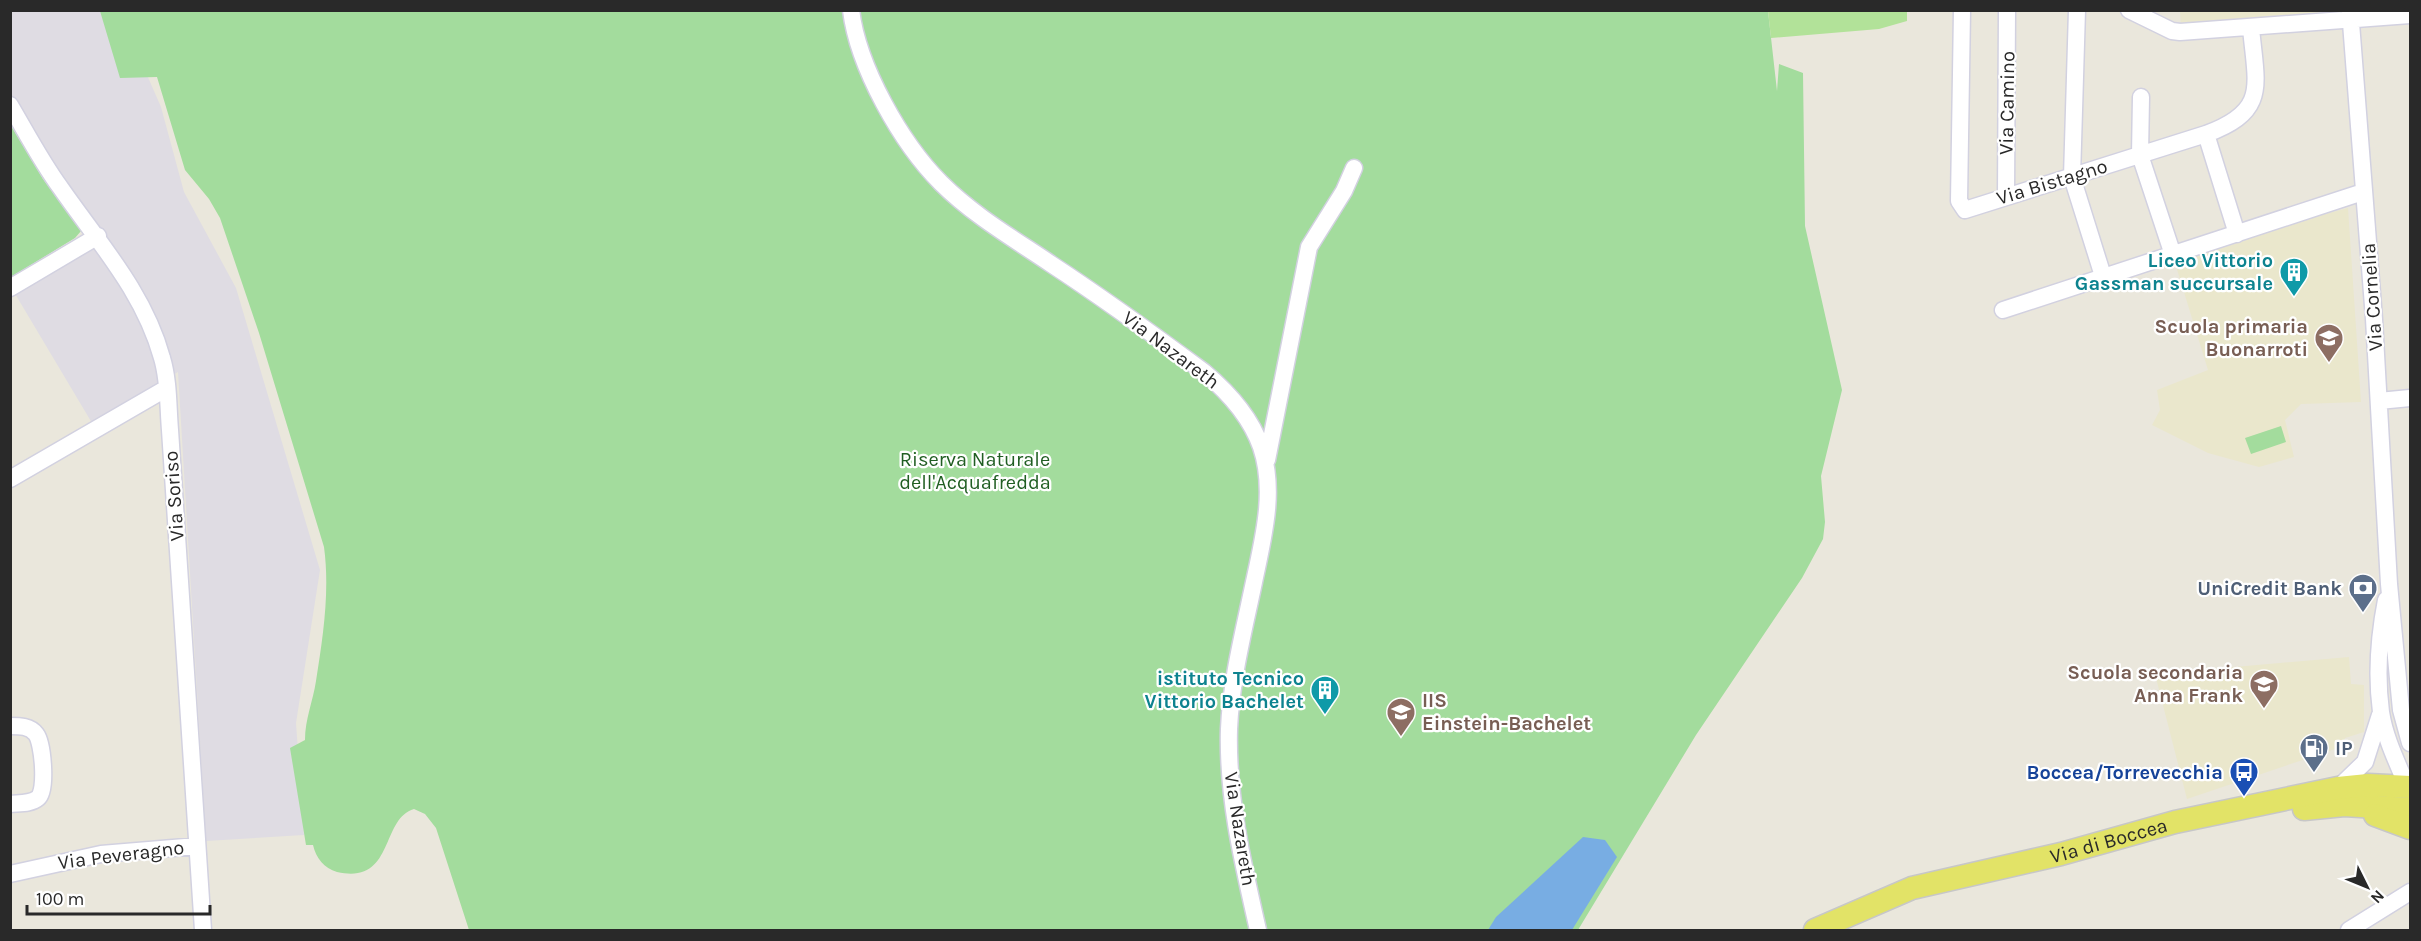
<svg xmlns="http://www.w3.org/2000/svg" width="2421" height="941" font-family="Karla,sans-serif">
	<rect width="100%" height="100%" fill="#eae7dc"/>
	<!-- industrial -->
	<path fill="#dfdce3" d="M10 11H119L161 107 184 192 236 288 320 570 296 723 304 835 206 841 178 372 92 423 11 287 97 236 11 105Z"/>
	<!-- education -->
	<path fill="#eae7cc" d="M2319 10 2318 14 2181 28 2180 11Z
		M2348 208 2361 402 2301 404 2285 420 2294 457 2259 467 2208 453 2152 425 2160 410 2157 390 2208 370 2175 263 2310 218Z
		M2349 657 2351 684 2364 685V732L2345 738 2341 747 2187 799 2155 674Z"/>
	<!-- green -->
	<path fill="#a3dc9d" d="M100 11H1768L1777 91 1779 64 1803 73 1805 226 1842 390 1821 476 1825 522 1823 539 1802 578 1696 735 1578 930H469L436 828 425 814 414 809C380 819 395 885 337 872 324 868 316 858 313 845H306L290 748 305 740C305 719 313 701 316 681 323 637 330 591 324 547L259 333 220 218 209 199 185 170 157 77 120 78Z
		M10 124 43 179 81 231 75 238 11 277Z
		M2281 426 2286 442 2251 454 2245 438Z"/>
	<!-- pitch -->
	<path fill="#b2e299" d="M1768 11H1907V21L1879 29 1771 38Z"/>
	<!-- water -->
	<path fill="#78ade3" d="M1583 837 1605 840 1617 857 1572 930H1488L1496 917Z"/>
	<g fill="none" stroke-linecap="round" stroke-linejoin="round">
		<!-- minor casing -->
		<g stroke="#d2d1e0" stroke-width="19">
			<path id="minor" d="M851 10C858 67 901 143 941 183 973 215 1014 239 1051 264 1103 298 1154 335 1204 372 1228 392 1251 418 1261 447 1276 491 1263 539 1254 582 1244 630 1231 680 1229 729 1227 798 1243 864 1258 930
				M1962 10 1959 201 1965 210 2206 134C2269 111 2256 85 2251 28
				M2077 10 2072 177 2103 276
				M2129 10 2172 31 2180 32 2410 15
				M2350 10 2374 319 2389 584 2401 710 2410 743
				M2141 97 2140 155 2173 255
				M10 105C26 132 41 161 60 187 98 242 144 292 162 358 169 381 168 407 170 430L203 930
				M2206 134 2237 234
				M2006 196 2007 10
				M10 288 98 236
				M2003 310 2363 192
				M2379 401 2410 398
				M1267 460 1309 247 1344 191 1354 168
				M10 479 167 388
				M2386 600C2379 636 2376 675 2381 712 2385 738 2397 762 2407 786
				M10 726C20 726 30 726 36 734 43 743 47 791 38 798 31 804 19 803 10 804
				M2338 788 2365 762 2380 715
				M10 874 101 854 197 846
				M2349 930 2410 892"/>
		</g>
		<!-- major casing -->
		<g stroke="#c7c7c7" stroke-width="25">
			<g id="major">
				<path d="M2304 809 2344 805 2410 809"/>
				<path d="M2375 815 2410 828"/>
				<path id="s1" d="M1815 930 1912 888 2061 854 2175 822 2338 788 2368 785 2410 787"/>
			</g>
		</g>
		<!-- minor -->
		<use href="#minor" stroke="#fff" stroke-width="16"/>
		<!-- major -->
		<use href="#major" stroke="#e2e367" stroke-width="22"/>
	</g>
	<!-- icons -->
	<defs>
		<g id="building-pin" transform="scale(1.5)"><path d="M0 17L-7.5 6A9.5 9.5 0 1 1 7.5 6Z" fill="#0f9aa8" stroke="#fff"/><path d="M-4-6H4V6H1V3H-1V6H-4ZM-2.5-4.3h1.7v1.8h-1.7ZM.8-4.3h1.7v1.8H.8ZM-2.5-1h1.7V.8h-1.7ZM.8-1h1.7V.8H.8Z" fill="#fff"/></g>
		<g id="school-pin" transform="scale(1.5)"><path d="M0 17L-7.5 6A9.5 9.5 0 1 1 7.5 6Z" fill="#8d6e63" stroke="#fff"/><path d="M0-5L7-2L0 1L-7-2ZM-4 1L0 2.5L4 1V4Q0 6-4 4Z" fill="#fff"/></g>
		<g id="bank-pin" transform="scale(1.5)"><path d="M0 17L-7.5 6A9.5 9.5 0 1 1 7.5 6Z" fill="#5c6f8a" stroke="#fff"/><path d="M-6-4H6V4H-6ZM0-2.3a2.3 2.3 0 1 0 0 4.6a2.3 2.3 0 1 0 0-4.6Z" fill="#fff"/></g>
		<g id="fuel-pin" transform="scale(1.5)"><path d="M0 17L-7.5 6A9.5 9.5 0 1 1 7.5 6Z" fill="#5c6f8a" stroke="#fff"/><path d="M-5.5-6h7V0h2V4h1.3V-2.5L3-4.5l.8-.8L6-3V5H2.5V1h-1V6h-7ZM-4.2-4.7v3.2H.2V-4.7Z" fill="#fff"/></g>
		<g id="bus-pin" transform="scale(1.5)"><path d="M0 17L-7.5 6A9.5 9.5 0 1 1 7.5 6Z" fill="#1a4fb4" stroke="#fff"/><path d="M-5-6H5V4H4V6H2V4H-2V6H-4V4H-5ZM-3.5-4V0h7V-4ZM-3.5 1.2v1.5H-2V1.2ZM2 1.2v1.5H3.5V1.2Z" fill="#fff"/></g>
	</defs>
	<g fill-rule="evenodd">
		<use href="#building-pin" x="2294" y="272"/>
		<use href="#school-pin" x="2329" y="338"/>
		<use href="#bank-pin" x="2363" y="588"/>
		<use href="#school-pin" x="2264" y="684"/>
		<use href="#building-pin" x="1325" y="690"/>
		<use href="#school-pin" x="1401" y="712"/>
		<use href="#fuel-pin" x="2314" y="748"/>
		<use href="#bus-pin" x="2244" y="772"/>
	</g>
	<g text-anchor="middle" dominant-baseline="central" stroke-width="4.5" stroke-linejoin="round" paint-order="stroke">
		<!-- street labels -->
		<g font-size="20" fill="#292929" stroke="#fff">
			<text transform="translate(2007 103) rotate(-89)">Via Camino</text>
			<text transform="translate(2052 182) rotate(-17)">Via Bistagno</text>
			<text transform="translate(2372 297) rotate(-94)">Via Cornelia</text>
			<text transform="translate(1171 350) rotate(37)">Via Nazareth</text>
			<text transform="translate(174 496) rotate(-94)">Via Soriso</text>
			<text transform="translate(1240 829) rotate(81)">Via Nazareth</text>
			<text stroke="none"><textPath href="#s1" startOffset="308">Via di Boccea</textPath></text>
			<text transform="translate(121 855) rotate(-7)">Via Peveragno</text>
		</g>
		<!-- culture labels -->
		<g font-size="20" font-weight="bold" fill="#0d838f" stroke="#fff" text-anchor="end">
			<text x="2273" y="260">Liceo Vittorio<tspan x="2273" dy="23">Gassman succursale</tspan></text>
			<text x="1304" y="678">istituto Tecnico<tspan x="1304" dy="23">Vittorio Bachelet</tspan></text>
		</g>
		<!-- education labels -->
		<g font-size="20" font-weight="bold" fill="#785e54" stroke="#fff" text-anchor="end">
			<text x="2308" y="326">Scuola primaria<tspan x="2308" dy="23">Buonarroti</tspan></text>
			<text x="2243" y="672">Scuola secondaria<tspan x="2243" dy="23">Anna Frank</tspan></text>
			<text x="1422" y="700" text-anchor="start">IIS<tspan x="1422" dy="23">Einstein-Bachelet</tspan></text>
		</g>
		<!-- park labels -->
		<g font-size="20" fill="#205e22" stroke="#fff">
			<text x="975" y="459">Riserva Naturale<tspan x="975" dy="23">dell'Acquafredda</tspan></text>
		</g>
		<!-- service labels -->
		<g font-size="20" font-weight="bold" fill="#4e5e75" stroke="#fff" text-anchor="end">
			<text x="2342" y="588">UniCredit Bank</text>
			<text x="2335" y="748" text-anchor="start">IP</text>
		</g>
		<!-- transit labels -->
		<g font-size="20" font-weight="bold" fill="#164399" stroke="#fff" text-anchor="end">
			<text x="2223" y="772">Boccea/Torrevecchia</text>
		</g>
	</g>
	<!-- border -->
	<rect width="2421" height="941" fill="none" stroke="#292929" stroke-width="24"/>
	<!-- north arrow -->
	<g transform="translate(2367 887) rotate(133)" stroke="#ffffff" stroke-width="4.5" paint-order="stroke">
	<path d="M0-4.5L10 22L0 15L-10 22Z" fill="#292929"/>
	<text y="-9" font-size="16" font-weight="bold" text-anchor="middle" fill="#292929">N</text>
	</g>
	<!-- scale -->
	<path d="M27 905v9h183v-9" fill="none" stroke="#292929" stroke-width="3"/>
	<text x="36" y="905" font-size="18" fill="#292929" stroke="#ffffff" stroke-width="4.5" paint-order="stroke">100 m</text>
</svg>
